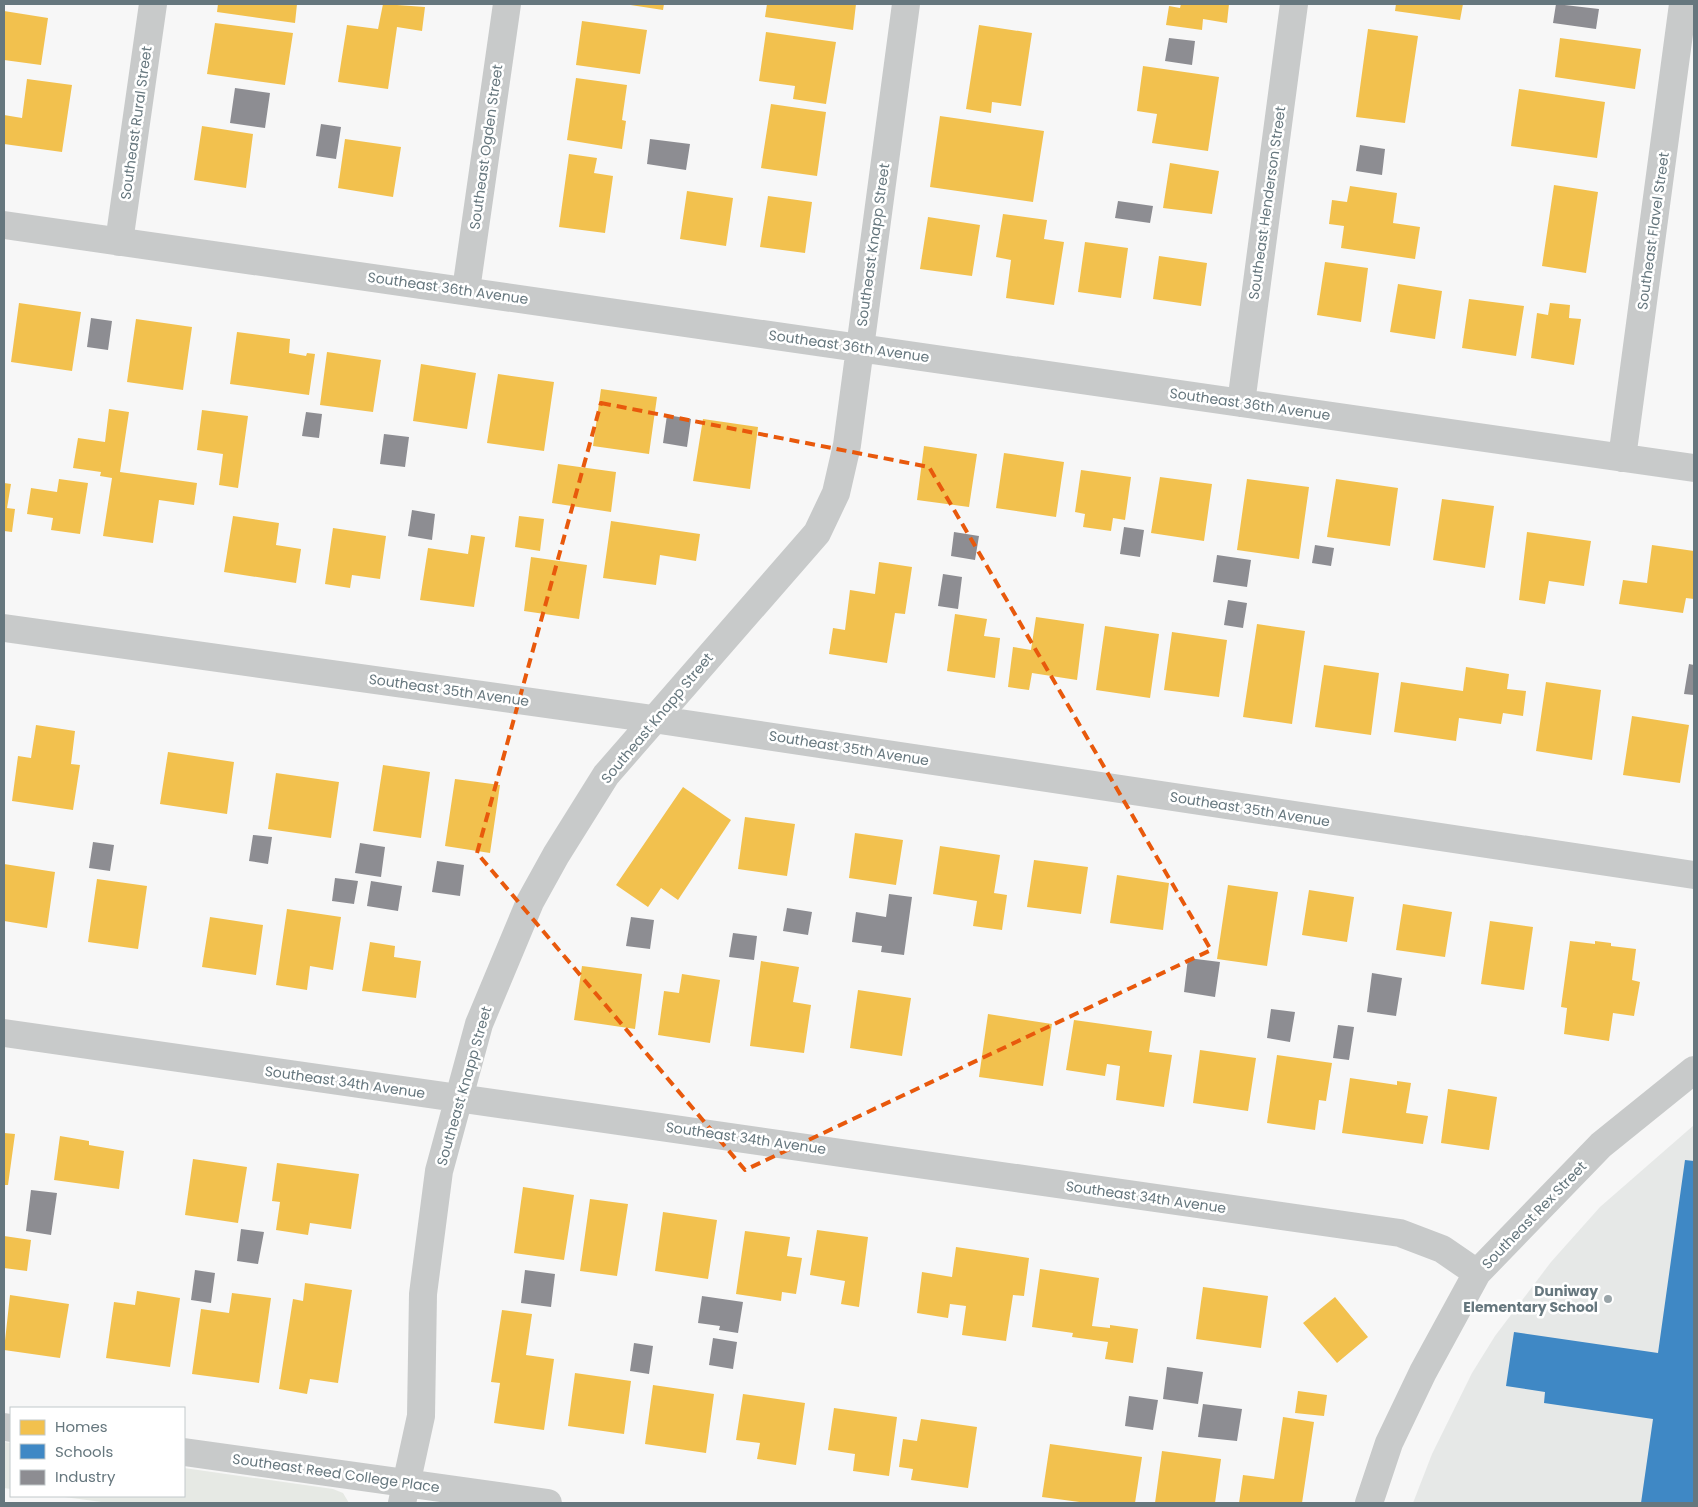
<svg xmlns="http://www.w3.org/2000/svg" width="1698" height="1507" font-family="Poppins,sans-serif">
	<rect width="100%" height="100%" fill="#f7f7f7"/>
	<!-- built -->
	<path fill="#e6e8e7" d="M1694 1125V1503H1413L1432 1454 1472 1373 1495 1336 1551 1262 1600 1207Z"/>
	<!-- green -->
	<path fill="#e6e9e4" d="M4 1442 11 1443V1489L4 1488Z
		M184 1468 333 1489 343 1493 349 1503H109L57 1496H184Z"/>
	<!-- homes -->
	<path fill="#f2c14e" d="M218 4H297L295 23 217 12Z
		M383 4 425 7 422 31 397 27 388 89 338 82 347 25 378 29Z
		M624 4H664L663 10Z
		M767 4H856L853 30 765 17Z
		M1181 4H1229L1227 23 1203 19 1202 30 1166 25 1169 6 1180 8Z
		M1396 4H1463L1460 20 1395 11Z
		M4 11 48 18 41 65 4 60Z
		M582 21 647 30 640 74 576 65Z
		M215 23 293 33 285 85 207 74Z
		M979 25 1032 33 1021 106 992 102 991 113 966 109Z
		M1368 29 1418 36 1405 123 1356 117Z
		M766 32 836 42 826 104 793 99 795 86 759 81Z
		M1560 38 1641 49 1635 89 1555 77Z
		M1143 66 1219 77 1208 151 1152 143 1157 114 1137 111Z
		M576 78 627 85 622 120 626 121 622 149 567 140Z
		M27 79 72 85 62 152 4 144V115L22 118Z
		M1519 89 1605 102 1597 158 1511 146Z
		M771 104 826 112 817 176 761 168Z
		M940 116 1044 131 1033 202 930 187Z
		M202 126 253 134 246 188 194 180Z
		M345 139 401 147 393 197 338 188Z
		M569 154 597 158 594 173 613 176 605 233 559 227Z
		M1170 163 1219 171 1212 214 1163 208Z
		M1554 185 1598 192 1586 273 1542 266Z
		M1350 186 1397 193 1393 223 1420 227 1415 259 1341 248 1344 226 1329 224 1332 200 1347 202Z
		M687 191 733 198 726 246 680 239Z
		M768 196 812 202 805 253 760 247Z
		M1003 214 1047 220 1044 239 1064 242 1054 305 1006 298 1011 260 996 257Z
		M928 217 980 225 972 276 920 269Z
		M1085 242 1128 248 1121 298 1078 292Z
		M1159 256 1207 263 1201 306 1153 299Z
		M1325 262 1368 268 1361 322 1317 315Z
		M1398 284 1442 291 1435 339 1390 332Z
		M1469 299 1524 306 1516 356 1462 348Z
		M19 303 81 312 72 371 11 362Z
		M1550 303 1570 305 1569 318 1581 319 1574 365 1531 358 1537 313 1548 315Z
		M136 319 192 327 183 390 127 382Z
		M237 332 290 339 289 353 306 356 307 353 315 354 309 395 230 384Z
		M327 352 381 360 373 412 320 405Z
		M421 364 476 373 467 429 413 421Z
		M498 374 554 382 544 451 487 443Z
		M601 389 657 397 649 454 593 446Z
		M109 409 129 412 120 472 197 483 194 505 159 500 153 543 103 536 112 478 100 476 101 472 73 468 78 438 105 442Z
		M202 410 248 416 238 488 219 485 223 454 197 450Z
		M703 419 758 427 750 489 693 481Z
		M924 446 977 454 969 507 917 500Z
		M1004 453 1064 462 1056 517 996 508Z
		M558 464 616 472 611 512 552 503Z
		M1081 470 1131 477 1125 520 1113 518 1111 531 1083 527 1085 514 1075 512Z
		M1160 477 1212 484 1204 541 1151 533Z
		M59 479 88 483 80 534 51 530 53 518 27 514 31 488 57 492Z
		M1247 479 1309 487 1299 559 1237 550Z
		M1336 479 1398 488 1390 546 1327 537Z
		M4 483 11 484 7 508 15 509 12 532 4 531Z
		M1442 499 1494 506 1485 568 1433 560Z
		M233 516 279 523 276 545 301 549 296 583 224 572Z
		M519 516 544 519 540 551 515 547Z
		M611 521 700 534 696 561 660 555 656 585 603 578Z
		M333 528 386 536 380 579 352 575 350 588 325 584Z
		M1527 532 1591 541 1584 586 1549 581 1545 604 1519 600Z
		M471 535 485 537 474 607 420 600 428 548 468 554Z
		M1652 545 1694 551V599L1686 598 1683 613 1619 604 1623 580 1647 583Z
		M531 557 587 565 579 619 524 611Z
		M879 562 912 567 905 614 895 613 887 663 829 654 833 628 845 630 850 590 875 594Z
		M955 614 987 619 984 636 1000 638 995 678 947 671Z
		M1036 617 1084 624 1077 680 1032 673 1029 690 1008 687 1013 647 1031 650Z
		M1257 624 1305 631 1292 724 1243 717Z
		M1105 626 1159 634 1150 698 1096 690Z
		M1172 632 1227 640 1219 697 1164 690Z
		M1324 665 1379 673 1371 735 1315 727Z
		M1466 667 1509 674 1507 689 1526 691 1523 716 1503 713 1501 724 1459 718 1456 741 1394 732 1401 682 1463 691Z
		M1546 682 1601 690 1592 760 1536 751Z
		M1632 716 1689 725 1680 783 1623 775Z
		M36 725 75 731 71 764 80 765 73 810 12 801 18 756 31 758Z
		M168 752 234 762 227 814 160 804Z
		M383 765 430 772 421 838 373 831Z
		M276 773 339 782 331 838 268 829Z
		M455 779 500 785 490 853 445 846Z
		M683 787 731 820 678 900 661 888 648 907 616 885Z
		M745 817 795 824 787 876 738 869Z
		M855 833 903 840 896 885 849 878Z
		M940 846 1000 855 994 893 1007 895 1002 930 973 926 977 901 933 894Z
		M1034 860 1088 867 1081 914 1027 907Z
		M4 864 55 872 47 928 4 921Z
		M1117 875 1169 883 1163 930 1110 923Z
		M97 879 147 886 138 949 88 942Z
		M1228 885 1278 892 1267 966 1217 959Z
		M1309 890 1354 897 1347 942 1302 935Z
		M1403 904 1452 912 1445 957 1396 950Z
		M287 909 341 917 333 970 310 966 307 990 276 985Z
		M210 917 263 925 256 975 202 967Z
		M1490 921 1533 927 1524 990 1481 984Z
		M1570 941 1595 944V941L1611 943V946L1636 949 1632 980 1640 982 1634 1016 1613 1013 1609 1041 1564 1034 1567 1008 1561 1007Z
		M370 942 395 946 394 957 421 961 416 998 362 991Z
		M761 961 799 967 793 1002 811 1005 804 1053 750 1046Z
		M582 966 642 974 635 1029 574 1020Z
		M682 974 720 980 710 1043 658 1035 664 991 679 993Z
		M858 990 911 998 902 1056 850 1048Z
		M988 1014 1052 1024 1043 1086 979 1077Z
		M1074 1020 1152 1031 1149 1052 1172 1055 1164 1107 1116 1100 1120 1066 1107 1064 1105 1076 1066 1070Z
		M1200 1050 1256 1058 1248 1111 1193 1103Z
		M1277 1055 1332 1063 1326 1101 1319 1100 1315 1130 1267 1123Z
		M1350 1078 1397 1085V1081L1411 1083 1406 1113 1428 1116 1423 1144 1342 1133Z
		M1448 1089 1497 1097 1489 1150 1441 1143Z
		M4 1133 15 1134 8 1185H4Z
		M60 1136 89 1141V1145L124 1151 119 1189 54 1180Z
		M193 1159 247 1167 238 1223 185 1215Z
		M277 1163 359 1174 351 1229 310 1223 308 1235 276 1230 280 1202 272 1201Z
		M523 1187 574 1195 564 1260 514 1253Z
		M590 1199 628 1204 617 1276 580 1271Z
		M663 1212 717 1220 708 1279 655 1271Z
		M817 1230 868 1237 859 1307 841 1304 845 1281 810 1275Z
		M745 1231 790 1237 787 1256 802 1258 796 1294 782 1292 781 1301 736 1294Z
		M4 1236 31 1240 27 1271 4 1268Z
		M956 1247 1029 1258 1024 1296 1013 1295 1006 1341 962 1335 966 1306 950 1304 948 1318 917 1313 922 1272 952 1277Z
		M1040 1269 1099 1278 1092 1326 1110 1328V1325L1138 1329 1133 1363 1105 1359 1108 1342 1072 1337 1073 1333 1032 1327Z
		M305 1283 352 1290 338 1383 310 1379 307 1394 279 1389 293 1299 303 1301Z
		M1203 1287 1268 1296 1261 1348 1196 1339Z
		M137 1291 180 1298 170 1367 106 1358 114 1302 135 1305Z
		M232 1293 271 1298 259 1383 192 1374 201 1309 229 1313Z
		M10 1295 69 1304 60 1358 4 1350Z
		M1335 1297 1368 1337 1337 1363 1303 1323Z
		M502 1310 532 1314 526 1355 554 1359 544 1430 494 1423 500 1383 491 1382Z
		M575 1373 631 1381 624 1434 568 1426Z
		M653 1385 714 1394 706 1453 645 1444Z
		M1298 1391 1327 1395 1324 1416 1295 1413Z
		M743 1394 805 1403 796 1465 757 1459 760 1443 736 1440Z
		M834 1408 897 1417 889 1476 853 1471 855 1454 828 1450Z
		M1283 1417 1314 1422 1302 1503H1239L1243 1475 1274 1479Z
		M921 1419 977 1427 968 1488 911 1480 913 1469 899 1467 903 1439 917 1441Z
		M1050 1444 1142 1457 1135 1503H1087L1042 1497Z
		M1162 1451 1221 1459 1215 1503H1155Z"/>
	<!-- schools -->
	<path fill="#3f88c5" d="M1685 1160 1694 1161V1503H1641L1653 1419 1544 1403 1545 1392 1506 1386 1514 1332 1658 1353Z"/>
	<!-- industry -->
	<path fill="#8d8d92" d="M1556 4 1599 9 1596 29 1553 23Z
		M1169 38 1195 41 1192 65 1165 61Z
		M235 88 270 93 265 128 230 123Z
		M321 124 341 127 336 159 316 156Z
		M650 139 690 144 686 170 647 164Z
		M1360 145 1385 149 1382 175 1356 171Z
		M1118 201 1153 206 1150 223 1115 218Z
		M91 318 112 321 108 350 87 347Z
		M306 412 322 414 319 438 302 436Z
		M667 415 691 419 687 447 663 443Z
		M384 434 409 437 405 467 380 464Z
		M412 510 435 514 432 540 408 536Z
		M1124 527 1144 530 1140 557 1120 554Z
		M954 532 979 536 975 560 951 556Z
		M1315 545 1334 548 1331 566 1312 563Z
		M1217 555 1251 560 1247 587 1213 582Z
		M943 574 962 577 958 609 938 606Z
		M1228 600 1247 603 1243 628 1224 625Z
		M1689 664 1694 665V695L1684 694Z
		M253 835 272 837 268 864 249 861Z
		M93 842 114 845 110 871 89 868Z
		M360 843 385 847 381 877 355 873Z
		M437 861 464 865 460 896 432 892Z
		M335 878 358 881 354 904 332 901Z
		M371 881 402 886 398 911 367 906Z
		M889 894 912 897 904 955 881 952 882 946 852 942 856 912 886 917Z
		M787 908 812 912 808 935 783 931Z
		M631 917 654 920 650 949 626 946Z
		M733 933 757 936 754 960 729 957Z
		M1188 958 1220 962 1215 997 1184 992Z
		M1372 973 1402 978 1396 1016 1367 1012Z
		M1271 1009 1295 1012 1290 1042 1267 1038Z
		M1338 1025 1354 1027 1349 1060 1333 1058Z
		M31 1190 57 1193 51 1235 26 1231Z
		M241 1229 264 1232 258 1264 237 1261Z
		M195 1270 215 1273 211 1303 191 1300Z
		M525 1270 555 1274 551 1307 521 1303Z
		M702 1296 743 1302 738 1333 719 1330 720 1326 698 1323Z
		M713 1338 737 1342 733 1369 709 1365Z
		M634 1343 653 1346 649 1374 630 1371Z
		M1167 1367 1203 1372 1198 1404 1163 1399Z
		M1129 1396 1158 1400 1153 1430 1125 1426Z
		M1203 1404 1242 1409 1237 1441 1198 1437Z"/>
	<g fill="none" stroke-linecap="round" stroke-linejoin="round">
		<!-- minor -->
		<path stroke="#c8caca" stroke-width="28" d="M4 225 1694 468
			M119 242 153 4
			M466 290 507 4
			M1241 403 1294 4
			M1622 458 1683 4
			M4 628 653 719 1694 875
			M4 1033 1400 1233 1442 1249 1477 1273
			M4 1427 11 1428
			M184 1452 548 1503
			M402 1503 421 1416 423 1294 439 1171 479 1024 530 902 556 855 606 775 817 533 836 493 847 445 906 4
			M1369 1503 1389 1443 1423 1372 1477 1273 1601 1145 1694 1070"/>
	</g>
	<!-- marked area -->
	<path fill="none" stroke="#e8590c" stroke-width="4" stroke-dasharray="10 6" stroke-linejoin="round" d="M601 403 929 467 1211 950 745 1170 477 853Z"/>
	<!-- markers -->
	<circle fill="#99a4a8" stroke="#fff" stroke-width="2" cx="1608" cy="1299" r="5"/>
	<g text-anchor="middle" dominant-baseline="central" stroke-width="5" stroke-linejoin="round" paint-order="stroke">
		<!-- street labels -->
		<g font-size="14" fill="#66777e" stroke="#fff">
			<text transform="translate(136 123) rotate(-82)">Southeast Rural Street</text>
			<text transform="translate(486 147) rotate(-82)">Southeast Ogden Street</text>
			<text transform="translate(1267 203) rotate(-82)">Southeast Henderson Street</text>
			<text transform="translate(1653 231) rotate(-82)">Southeast Flavel Street</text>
			<text transform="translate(873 245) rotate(-82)">Southeast Knapp Street</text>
			<text transform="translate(448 288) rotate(8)">Southeast 36th Avenue</text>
			<text transform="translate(849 346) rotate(8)">Southeast 36th Avenue</text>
			<text transform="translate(1250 404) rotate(8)">Southeast 36th Avenue</text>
			<text transform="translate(449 690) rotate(8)">Southeast 35th Avenue</text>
			<text transform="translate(657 718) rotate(-50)">Southeast Knapp Street</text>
			<text transform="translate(849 748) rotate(9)">Southeast 35th Avenue</text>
			<text transform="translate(1250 809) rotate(9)">Southeast 35th Avenue</text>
			<text transform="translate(345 1082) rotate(8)">Southeast 34th Avenue</text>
			<text transform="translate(464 1086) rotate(-74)">Southeast Knapp Street</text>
			<text transform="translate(746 1138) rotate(8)">Southeast 34th Avenue</text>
			<text transform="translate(1146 1197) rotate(8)">Southeast 34th Avenue</text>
			<text transform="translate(1534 1215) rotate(-46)">Southeast Rex Street</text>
			<text transform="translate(336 1473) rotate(8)">Southeast Reed College Place</text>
		</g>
		<!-- poi labels -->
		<g font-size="14" font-weight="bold" fill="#66777e" stroke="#fff" text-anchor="end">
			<text x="1598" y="1291">Duniway<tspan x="1598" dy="16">Elementary School</tspan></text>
		</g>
	</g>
	<!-- border -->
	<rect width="1698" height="1507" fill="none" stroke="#66777e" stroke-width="10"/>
	<!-- legend -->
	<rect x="10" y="1407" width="175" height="90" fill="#ffffff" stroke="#c2c9cb"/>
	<rect x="20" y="1420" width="25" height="15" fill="#f2c14e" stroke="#c2c9cb"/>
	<text x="55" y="1432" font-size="15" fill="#66777e">Homes</text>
	<rect x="20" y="1444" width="25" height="15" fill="#3f88c5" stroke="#c2c9cb"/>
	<text x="55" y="1457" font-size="15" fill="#66777e">Schools</text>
	<rect x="20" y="1470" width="25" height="15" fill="#8d8d92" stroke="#c2c9cb"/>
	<text x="55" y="1482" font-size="15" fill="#66777e">Industry</text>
</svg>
